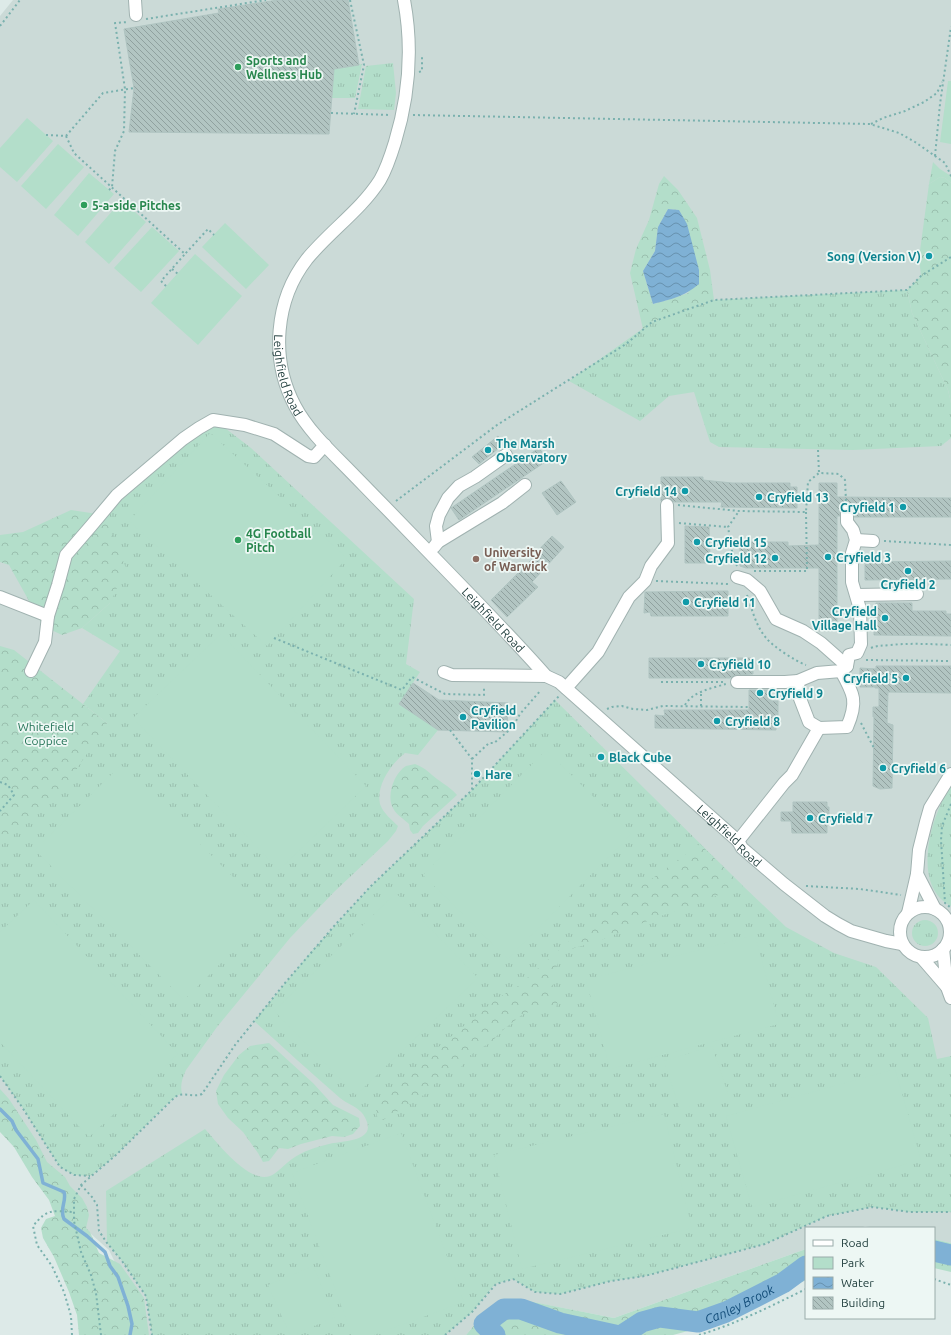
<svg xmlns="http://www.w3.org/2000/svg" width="951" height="1335" font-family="Ubuntu,sans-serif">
	<defs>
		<pattern id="grass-tufts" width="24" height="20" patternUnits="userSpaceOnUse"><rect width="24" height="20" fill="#b3deca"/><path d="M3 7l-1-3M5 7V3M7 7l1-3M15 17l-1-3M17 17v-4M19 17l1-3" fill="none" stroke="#9abfae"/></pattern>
		<pattern id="forest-crowns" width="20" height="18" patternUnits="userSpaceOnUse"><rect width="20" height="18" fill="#b3deca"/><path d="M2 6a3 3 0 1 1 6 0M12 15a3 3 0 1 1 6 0" fill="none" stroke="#9abfae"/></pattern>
		<pattern id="water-waves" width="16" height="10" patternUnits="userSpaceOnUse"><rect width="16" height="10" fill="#7fb1d5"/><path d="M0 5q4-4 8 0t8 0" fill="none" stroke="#6791ae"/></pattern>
		<pattern id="building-back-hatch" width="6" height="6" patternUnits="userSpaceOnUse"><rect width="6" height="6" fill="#b2c5c2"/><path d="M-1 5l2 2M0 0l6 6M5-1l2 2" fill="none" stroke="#90a19f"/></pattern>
	</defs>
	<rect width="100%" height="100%" fill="#ddeae8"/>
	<!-- built -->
	<path fill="#cbdad7" d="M13 0H951V1243L934 1239V1228H874L865 1226 861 1228H806V1249L614 1318 522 1300 499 1304 477 1322 466 1335H140L129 1291 109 1250 82 1226 0 1102V16Z"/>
	<!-- grass -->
	<path fill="url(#grass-tufts)" d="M393 63 396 93 394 110 358 109 366 66Z
		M362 64 355 98H332L334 69Z
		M933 162 940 169 951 176V183L945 178 940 177 929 184Z
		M907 290 912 313 948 390 951 403V438L941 446 853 450 719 447 710 442 694 392 669 396 640 421 569 381 652 322 714 300Z
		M211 423 221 425 251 448 414 599 406 664 420 672 399 704 438 730 418 755 405 753C391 764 376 785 380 804 383 813 392 820 398 826L396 831 388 841 334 892 290 938 217 1027 186 1070C182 1079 180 1085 182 1094L178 1095 169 1102 116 1155 97 1171 90 1176 74 1175 60 1167 22 1107 0 1076V846L107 723 83 704 120 651 82 628 110 603 104 515Z
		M555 700 743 886 786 927 834 953 876 967 928 1018 937 1059 951 1056V1212H910L872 1207 827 1216 765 1244 645 1276 611 1281 560 1294 535 1292 513 1279 495 1284 472 1312 445 1335H152L146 1296 122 1261 107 1243 106 1191 205 1129C218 1143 252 1189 274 1174 280 1170 286 1163 292 1159 303 1151 316 1147 329 1144 340 1141 374 1142 367 1122 366 1119 363 1113 360 1111 355 1106 346 1103 340 1098 311 1073 283 1047 254 1021L310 953 371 886 472 790Z
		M951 786V906C910 885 931 815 951 786Z
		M912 933a13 13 0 1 1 26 0a13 13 0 1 1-26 0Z"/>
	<!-- forest -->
	<path fill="url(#forest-crowns)" fill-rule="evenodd" d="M664 176 678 190 697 218 710 270 714 300 652 322 643 329 630 273 636 249 649 220 659 184ZM668 209 679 210 699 270 688 293 671 299 653 304 643 271 655 251 658 227Z
		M940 177 945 178 951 183V403L948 390 912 313 907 290 921 276 919 258 929 184Z
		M71 510 104 515 126 568 110 603 82 628 62 635 43 626 9 565 0 562V535L23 532Z
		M0 646 14 650 107 723 59 796 0 846Z
		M415 764C427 769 428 772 437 779 444 784 451 788 457 795L423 826 418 833 413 834 410 830 409 824C404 819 396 815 393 808 386 796 394 773 406 766 409 765 412 765 415 764Z
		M700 844 743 886 650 920 596 942 574 948 562 955 555 969 552 984 558 998 556 1008 535 1010 523 1014 499 1033 492 1042 479 1049 468 1057 462 1066 456 1071H447L434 1084 431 1090 422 1096 414 1100 408 1105 383 1120H378L376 1111 380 1104 402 1080 441 1045 498 998 518 986 576 935 596 925 607 916 611 908Z
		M269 1043 313 1083 333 1105 359 1118 360 1126 353 1134 344 1137 332 1136 301 1144 288 1149 279 1148 269 1161 263 1162 258 1153 243 1132 228 1118 218 1104 216 1091 224 1075 239 1055 250 1046Z
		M0 1089 9 1099 36 1140 47 1162 65 1177 70 1186 82 1198 87 1207 89 1215 86 1228 90 1232 99 1253 120 1264 144 1298 149 1335H79L77 1315 69 1292 54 1257 43 1238 41 1228 46 1219 55 1216 49 1200 32 1177 14 1147 0 1132Z
		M934 1239 951 1243V1272L934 1268Z
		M806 1249V1280L714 1324 673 1335H466L477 1322 499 1304 523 1300 614 1318Z"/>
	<!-- green -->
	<path fill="#b3deca" d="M948 81H951V144L940 142Z
		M27 118 53 141 17 182 0 167V148Z
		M58 144 84 167 46 209 21 186Z
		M89 173 114 194 78 236 54 215Z
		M122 200 146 222 109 264 85 242Z
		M225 223 269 265 246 289 202 247Z
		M152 227 179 251 141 292 114 268Z
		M195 254 242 296 198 345 151 303Z
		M210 433 347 558 267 646 129 521Z
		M221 634 366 786 279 870 133 718Z
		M546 750 631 834 508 959 423 875Z
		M121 765 270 914 184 1000 35 850Z
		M396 893 478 978 356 1095 274 1011Z
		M34 900 178 1054 89 1137 0 1042V932Z
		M755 935 779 1024 610 1069 586 980Z
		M712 1046 728 1094 680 1110 664 1061Z
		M895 1069 921 1160 752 1207 726 1116Z
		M664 1114 692 1228 522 1269 494 1155Z
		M401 1133 464 1302 374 1335H352L292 1173Z
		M313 1266 335 1317 293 1335H290L268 1285Z"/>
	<!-- water -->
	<path fill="url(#water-waves)" d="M668 209 679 210 687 224 691 239 699 270V284C683 297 672 299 653 304L643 271 655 251 658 227Z"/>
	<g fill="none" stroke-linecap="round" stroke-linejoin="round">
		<!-- stream -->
		<path stroke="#7fb1d5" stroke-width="3.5" d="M0 1109 12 1121 16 1130 38 1159 43 1183 64 1192C67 1201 59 1209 64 1219L87 1236 105 1252 110 1266 118 1277 128 1306 132 1324 130 1335"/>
		<!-- river -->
		<g stroke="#7fb1d5" stroke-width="21">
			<path d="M934 1251 951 1255"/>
			<path d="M495 1335 484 1324 504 1309H521L560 1323 615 1335"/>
			<path id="s1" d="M622 1335 642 1322 660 1317 698 1322 726 1312 783 1283 806 1266"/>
		</g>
	</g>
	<!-- building -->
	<path fill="url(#building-back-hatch)" stroke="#afc4c1" d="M278 0H348L359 65 334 69 329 134 129 132 134 88 124 29 219 13 218 9Z
		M498 436 504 444 479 464 472 457Z
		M539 448 548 460 459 520 451 508Z
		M661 477H703V480L732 483H790V487H797V508L721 507 722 502H674L671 499 667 498 661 501Z
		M561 481 576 502 557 515 542 493Z
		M819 483H837V497L951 498V517H854V508L851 505 847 504 841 507 840 516H837V631H819V568H746L740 566V548L746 549V542H788V546L819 545Z
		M685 526 709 527 710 556H707L706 563H685Z
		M552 536 564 547 532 582 538 587 507 617 491 600 532 559 531 558Z
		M951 561V579L865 580V562Z
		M728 591V616H651L650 612 644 613 645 592Z
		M876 603H912V611H946V614H951V636L874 635V616H875Z
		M649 658H753V674L737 675 730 678H649Z
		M876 666H951V693L888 692 887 723 893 725 892 788 880 789 873 786 874 717H873V707H879V688H875V687H860V668L876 669Z
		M413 683 439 700 508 703 507 732 438 730 399 704Z
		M749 690H771V701H778V726H776V730L655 728V715L665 716 664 710H749Z
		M793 802H827V807H829V822H827V833H792L791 821H781V812H793Z"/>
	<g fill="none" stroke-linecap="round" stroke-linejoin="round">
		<!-- minor casing -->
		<g stroke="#a0b2b0" stroke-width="14">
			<g id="minor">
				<path d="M135 0 136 15"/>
				<path id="s2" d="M404 0C413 48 409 96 395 142 391 155 387 168 380 180 361 210 330 231 307 259 275 300 270 359 295 406 306 427 325 446 342 463 357 478 372 494 388 510 418 541 449 573 479 604 502 628 525 652 546 676L559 682 738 841 742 848 784 884 825 916 838 924 851 931 886 941 902 944"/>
				<path d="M856 540 873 541"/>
				<path d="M438 542 436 526 439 515 448 498 459 486 475 477 506 455"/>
				<path d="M434 547 438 542 502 503 525 485"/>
				<path d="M737 577 747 580 760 591 776 619 803 631 821 643 847 666 841 671 817 673 798 681 785 682H737"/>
				<path d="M857 595 917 594"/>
				<path d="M0 597 48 616"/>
				<path d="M847 666 849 655 857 653 861 644 860 609 852 582V553L856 540 853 530 847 522V511"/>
				<path d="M31 671 45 642 48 616 58 585 66 555 91 526 117 495 183 439 199 428 213 420 245 425 274 434 308 456 314 457 325 445"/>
				<path d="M444 672 452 675 546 676"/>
				<path d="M798 681 799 696 809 722 819 728 847 727C858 702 854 694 841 671"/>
				<path d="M566 688 598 652 629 597 645 581 651 566 668 543 667 505"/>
				<path d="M738 841 784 783 792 775 819 728"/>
				<path d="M917 874 935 909"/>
				<circle cx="925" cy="932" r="25"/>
				<path d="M908 913 917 874 919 850 926 822 930 808 951 774"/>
				<path d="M943 949 947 987 951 998"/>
				<path d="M921 957 947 987"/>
			</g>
		</g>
		<!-- path -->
		<path stroke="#7ab1ae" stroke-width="2" stroke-dasharray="2 3" stroke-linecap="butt" d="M350 0 364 65 354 114
			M146 19 266 0
			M0 26 20 0
			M419 72 422 71V56
			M331 113 391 115
			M413 115 870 124 899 133 915 142 945 163 951 176
			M871 124 883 118 905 111 924 102 937 93 942 82
			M46 135 66 136 103 93 134 88
			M66 136 74 153 185 254 208 229 214 235
			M935 156 940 104 951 27
			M109 190 112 187 115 151 124 131 125 89 115 23 128 22
			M172 269 178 274
			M166 286 161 281 185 254
			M818 450 819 473
			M396 501 497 425 626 344 652 322 714 300 907 290 921 276 951 257
			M678 505 739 511 806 512 808 482 819 473 839 474 845 480 846 501
			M679 523 728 527
			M884 541 951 545
			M737 566 733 557 728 527 739 511
			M754 571H807L806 512
			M656 581 728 584
			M747 595C752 609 756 627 767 639 774 647 795 661 806 665
			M274 638 402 690 412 677 445 694 484 695V687
			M871 648C878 645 883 646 890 645 910 643 930 644 951 645
			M866 660 951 661
			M661 682H726
			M685 705C692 692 712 688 726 684
			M701 706V693
			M607 709 612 707 622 706 633 709 647 710 663 706 750 707
			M861 723 874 748
			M450 730 472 759V790
			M472 759 489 743H494L512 728 520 714 541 690
			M0 782 8 785 14 795 0 811
			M951 804 942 826 941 840 945 903 951 908
			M806 886 860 889 901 895
			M0 1076 22 1107 60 1167 74 1175 90 1176
			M81 1185 92 1197 97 1205 99 1231 107 1243 122 1261 146 1296 152 1335
			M934 1279 951 1285
			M72 1335 71 1316 64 1292 52 1266 37 1245 33 1226C48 1208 52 1211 73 1212
			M101 1335 96 1293 91 1275 81 1252 74 1221V1199L81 1185 116 1155 175 1097C184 1091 192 1098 202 1094L235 1045 285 983 335 925 371 886 472 790 559 696
			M445 1335 472 1312 496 1284 513 1279 535 1292 560 1294 611 1281 645 1276 765 1244 827 1216 872 1207 910 1212H951
			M699 1335C736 1324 771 1306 806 1289"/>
		<!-- minor -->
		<use href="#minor" stroke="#fff" stroke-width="12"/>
	</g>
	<!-- markers -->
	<g fill="#2e9e5b" stroke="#edf7f4" stroke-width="1.5">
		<circle cx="238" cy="67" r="4"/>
		<circle cx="84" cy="205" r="4"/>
		<circle cx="238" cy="540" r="4"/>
	</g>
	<g fill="#0f9aa8" stroke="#edf7f4" stroke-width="1.5">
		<circle cx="929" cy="256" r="4"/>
		<circle cx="488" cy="450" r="4"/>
		<circle cx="685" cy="491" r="4"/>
		<circle cx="759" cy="497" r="4"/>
		<circle cx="903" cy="507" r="4"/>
		<circle cx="697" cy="542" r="4"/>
		<circle cx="828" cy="557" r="4"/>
		<circle cx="775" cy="558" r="4"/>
		<circle cx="908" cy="571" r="4"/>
		<circle cx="686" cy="602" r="4"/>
		<circle cx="885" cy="618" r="4"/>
		<circle cx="701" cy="664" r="4"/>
		<circle cx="906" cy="678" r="4"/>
		<circle cx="760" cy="693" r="4"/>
		<circle cx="463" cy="717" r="4"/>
		<circle cx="717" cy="721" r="4"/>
		<circle cx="601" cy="757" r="4"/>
		<circle cx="883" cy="768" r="4"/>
		<circle cx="477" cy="774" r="4"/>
		<circle cx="810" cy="818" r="4"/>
	</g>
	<circle fill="#8d6e63" stroke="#edf7f4" stroke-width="1.5" cx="476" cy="559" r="4"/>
	<g text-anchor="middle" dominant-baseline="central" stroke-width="3.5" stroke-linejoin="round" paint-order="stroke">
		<!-- leisure labels -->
		<g font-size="12" font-weight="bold" fill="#27864d" stroke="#edf7f4" text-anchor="start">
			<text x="246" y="60">Sports and<tspan x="246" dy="14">Wellness Hub</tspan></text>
			<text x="92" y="205">5-a-side Pitches</text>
			<text x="246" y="533">4G Football<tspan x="246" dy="14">Pitch</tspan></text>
		</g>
		<!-- culture labels -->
		<g font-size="12" font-weight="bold" fill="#0d838f" stroke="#edf7f4" text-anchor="start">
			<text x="921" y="256" text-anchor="end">Song (Version V)</text>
			<text x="496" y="443">The Marsh<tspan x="496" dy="14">Observatory</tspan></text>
			<text x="677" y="491" text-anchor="end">Cryfield 14</text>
			<text x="767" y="497">Cryfield 13</text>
			<text x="895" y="507" text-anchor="end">Cryfield 1</text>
			<text x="705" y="542">Cryfield 15</text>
			<text x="836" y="557">Cryfield 3</text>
			<text x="767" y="558" text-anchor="end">Cryfield 12</text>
			<text x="908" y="584" text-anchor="middle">Cryfield 2</text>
			<text x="694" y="602">Cryfield 11</text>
			<text x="877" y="611" text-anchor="end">Cryfield<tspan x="877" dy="14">Village Hall</tspan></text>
			<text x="709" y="664">Cryfield 10</text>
			<text x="898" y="678" text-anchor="end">Cryfield 5</text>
			<text x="768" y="693">Cryfield 9</text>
			<text x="471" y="710">Cryfield<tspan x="471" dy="14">Pavilion</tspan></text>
			<text x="725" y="721">Cryfield 8</text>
			<text x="609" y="757">Black Cube</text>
			<text x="891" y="768">Cryfield 6</text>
			<text x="485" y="774">Hare</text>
			<text x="818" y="818">Cryfield 7</text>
		</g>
		<!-- street labels -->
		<g font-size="12" fill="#1d3b3a" stroke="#edf7f4">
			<text stroke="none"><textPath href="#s2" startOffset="416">Leighfield Road</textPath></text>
			<text stroke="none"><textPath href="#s2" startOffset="740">Leighfield Road</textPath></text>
			<text stroke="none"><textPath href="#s2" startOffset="1061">Leighfield Road</textPath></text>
		</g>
		<!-- education labels -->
		<g font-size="12" font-weight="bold" fill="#785e54" stroke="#edf7f4" text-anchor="start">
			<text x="484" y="552">University<tspan x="484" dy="14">of Warwick</tspan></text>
		</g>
		<!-- park labels -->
		<g font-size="12" fill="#257458" stroke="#edf7f4">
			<text x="46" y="726">Whitefield<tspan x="46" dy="14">Coppice</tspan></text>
		</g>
		<!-- water labels -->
		<g font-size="13" font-style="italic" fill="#144e7a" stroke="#edf7f4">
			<text stroke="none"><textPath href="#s1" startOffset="126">Canley Brook</textPath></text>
		</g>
	</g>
	<!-- legend -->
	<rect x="805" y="1227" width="130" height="92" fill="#edf7f4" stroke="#9aacaa"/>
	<rect x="813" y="1240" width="20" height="6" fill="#ffffff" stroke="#9aacaa"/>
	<text x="841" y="1247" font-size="12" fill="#1d3b3a">Road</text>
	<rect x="813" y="1257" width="20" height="12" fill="#b3deca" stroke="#9aacaa"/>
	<text x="841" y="1267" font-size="12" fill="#1d3b3a">Park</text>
	<rect x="813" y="1277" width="20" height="12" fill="url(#water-waves)" stroke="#9aacaa"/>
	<text x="841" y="1287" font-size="12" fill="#1d3b3a">Water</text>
	<rect x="813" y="1297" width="20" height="12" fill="url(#building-back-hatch)" stroke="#9aacaa"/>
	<text x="841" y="1307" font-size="12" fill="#1d3b3a">Building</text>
</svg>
